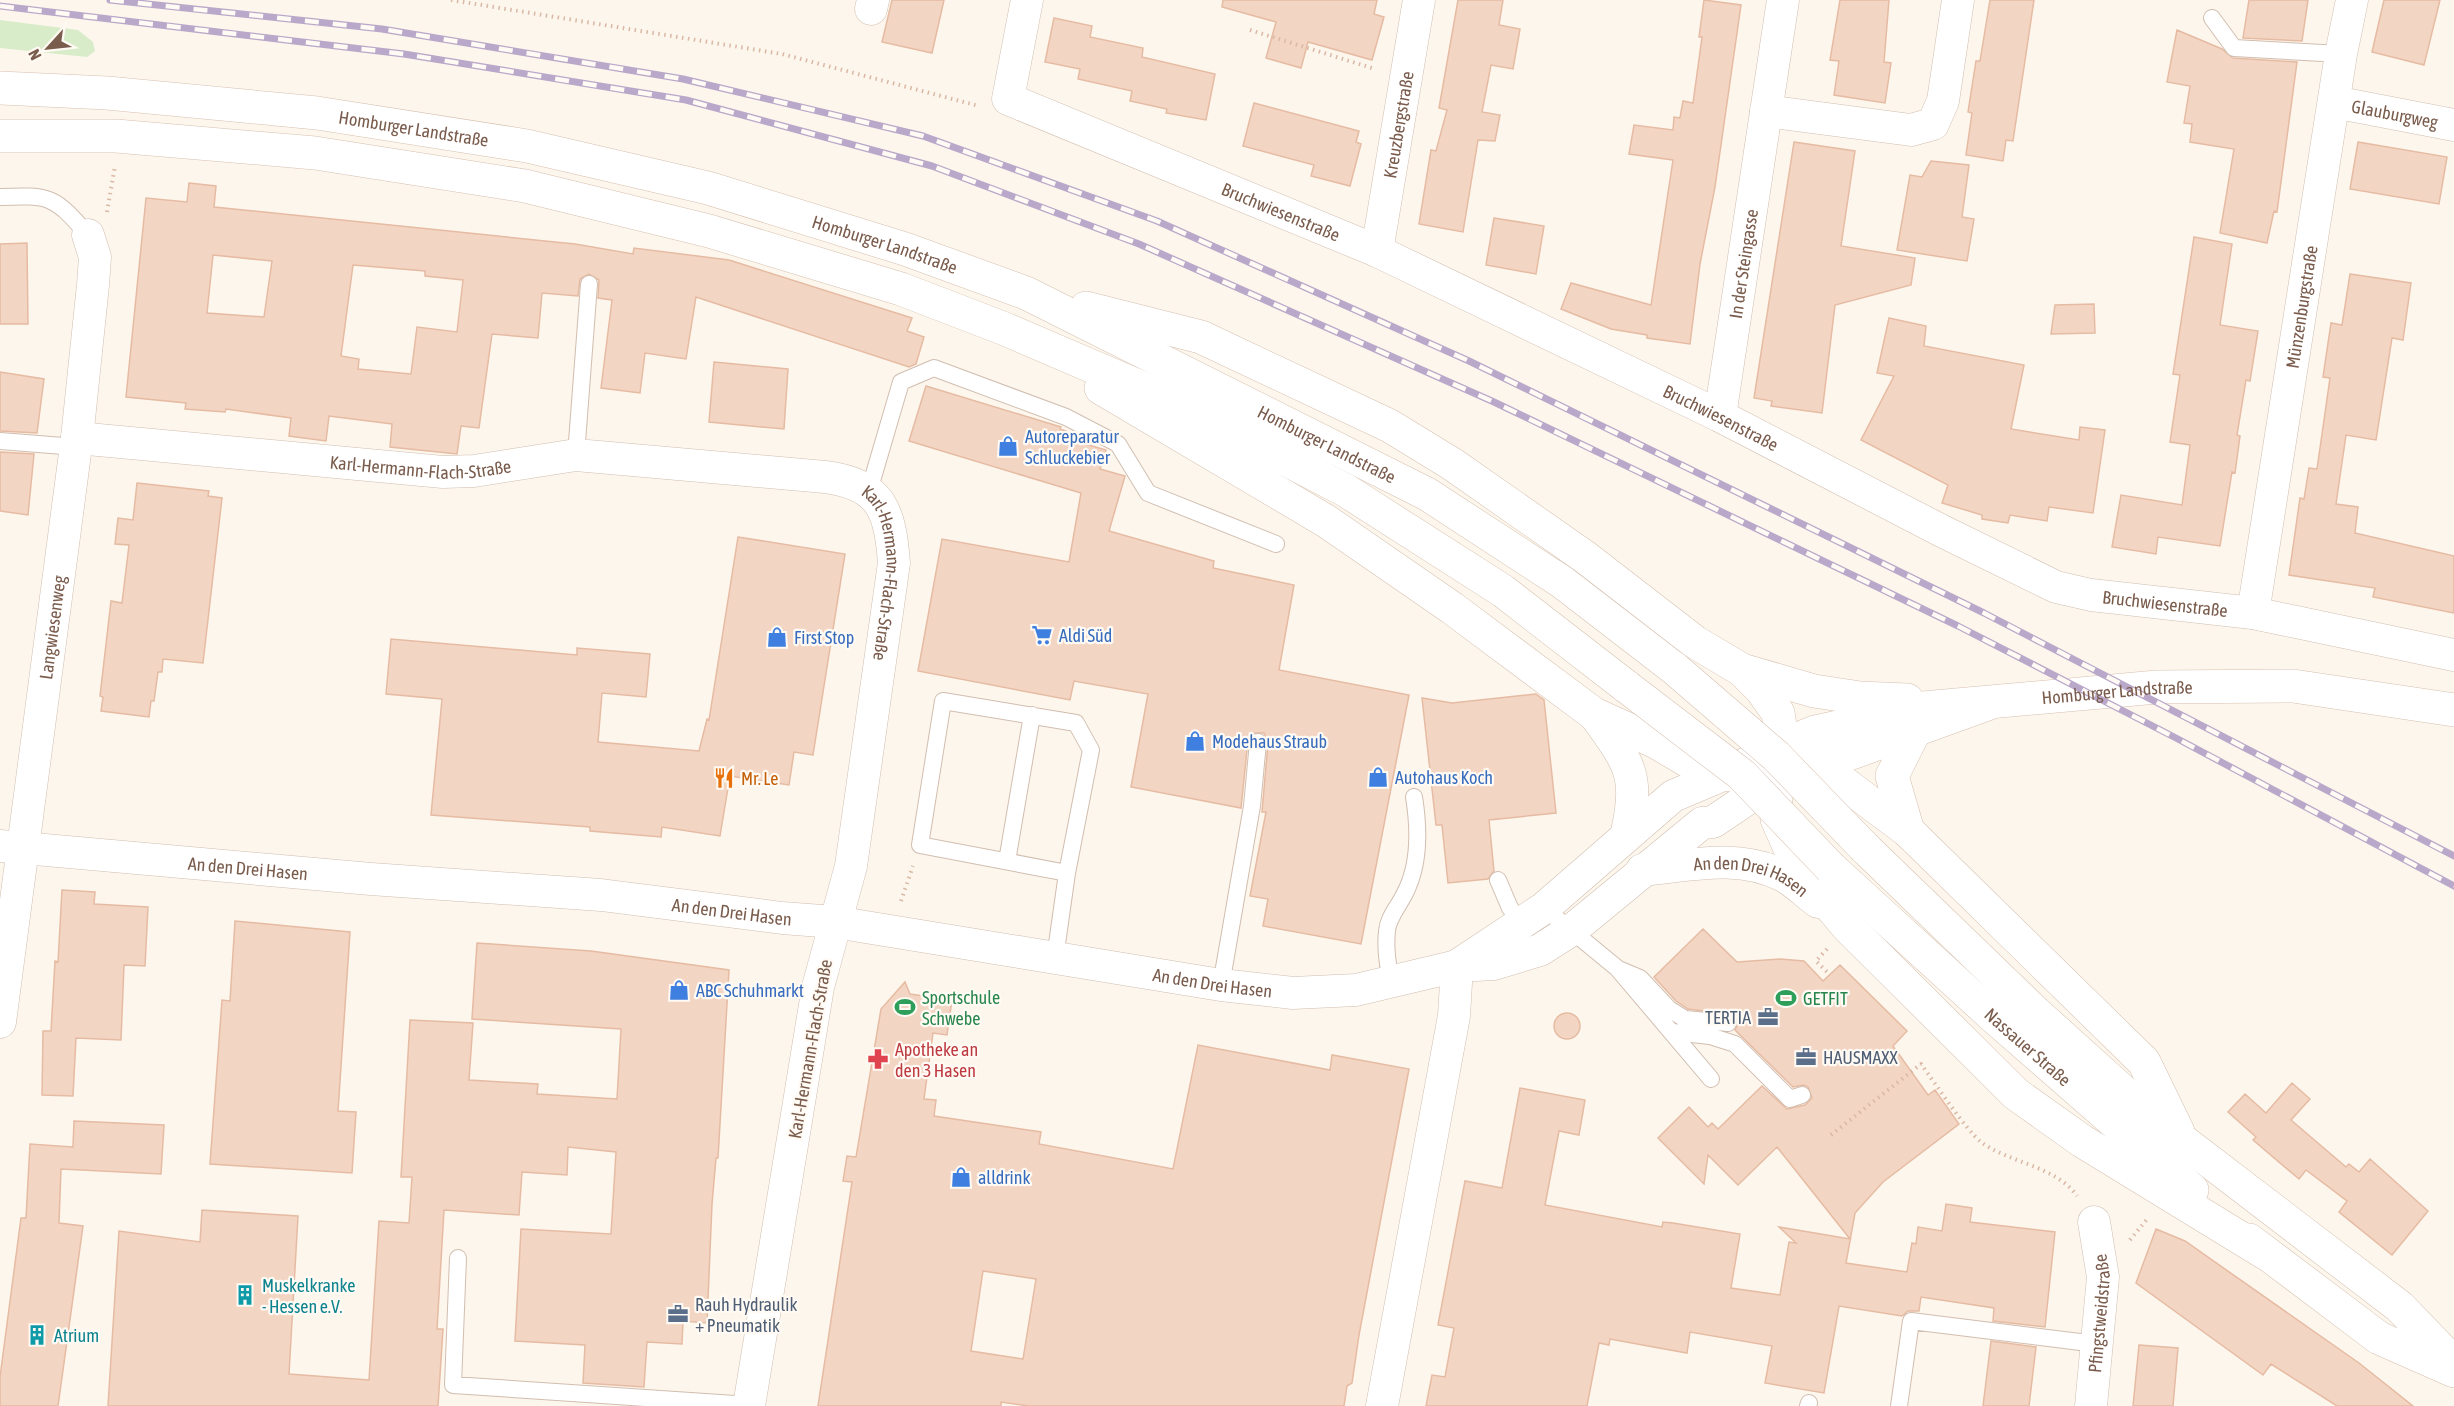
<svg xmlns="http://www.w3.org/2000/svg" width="2454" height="1406" font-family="'Asap Condensed',sans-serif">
	<rect width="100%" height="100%" fill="#fdf6ec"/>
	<!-- green -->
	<path fill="#d8ecc9" d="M0 20 78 30 93 42 95 51 87 57 0 48Z"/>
	<!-- building -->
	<path fill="#f3d5c3" stroke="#e6bba3" stroke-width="1.5" fill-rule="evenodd" d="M892 0H944L932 53 882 42Z
		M1223 0H1377L1374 14 1384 17 1372 60 1308 42 1301 68 1266 58 1276 22 1222 7Z
		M1458 0H1503L1499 25 1520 29 1513 69 1491 65 1482 112 1500 115 1495 141 1478 140 1463 232 1419 224 1431 150 1436 151 1447 110 1439 108Z
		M1704 0 1741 5 1715 187 1700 264 1690 344 1647 338V335L1611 329 1561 309 1571 283 1651 305 1673 160 1629 154 1634 125 1673 130 1674 117 1680 118 1683 101 1693 103 1702 37H1699Z
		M1840 0H1889L1884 62 1891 63 1885 103 1834 95 1839 61 1830 60Z
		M1990 0H2034L2013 141 2006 140 2003 161 1966 155 1972 113 1968 112 1976 61H1980Z
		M2249 0H2308L2302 41 2243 38Z
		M2384 0H2440L2424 65 2372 52Z
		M1054 18 1092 26 1090 37 1143 48 1142 57 1215 74 1206 120 1166 113 1167 109 1130 101 1132 91 1078 79 1080 69 1045 62Z
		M2177 30 2222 49 2233 58 2297 62 2277 212 2274 211 2267 243 2220 233 2234 149 2190 142 2192 124 2184 123 2190 86 2167 82Z
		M1254 103 1359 131 1356 142 1361 144 1350 186 1311 176 1314 165 1243 146Z
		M1794 142 1855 151 1841 246 1915 258 1911 285 1835 305 1822 413 1771 406 1772 401 1754 398Z
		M2358 142 2447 157 2439 204 2350 189Z
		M1931 161 1969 165 1962 217 1974 219 1967 261 1897 250 1910 175 1922 177Z
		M189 183 216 186 214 207 575 244 633 254 634 248 729 260 912 318 907 331 924 337 916 364 909 367 696 297 686 359 645 353 640 393 601 388 612 300 598 298 599 280 589 274 580 279 578 296 542 293 538 338 492 334 479 428 461 426 457 454 390 447 392 424 329 416 326 441 289 436 291 418 226 409 225 412 185 409 186 403 126 397 146 198 187 202ZM213 255 272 261 264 317 207 313ZM353 265 425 271V276L463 280 457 332 417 327 411 374 358 369 359 359 341 356Z
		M1494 218 1544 226 1536 274 1486 265Z
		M2194 237 2232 244 2220 325 2258 331 2250 381 2246 380 2237 435 2240 436 2235 473 2232 472 2220 546 2158 537 2156 554 2112 547 2121 495 2182 505 2190 445 2170 442 2180 375 2173 374Z
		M27 243 28 324H0V244Z
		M2350 274 2411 283 2403 340 2392 338 2376 440 2346 435 2336 504 2358 507 2355 533 2454 556V613L2373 597 2375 588 2289 575 2300 498 2304 499 2309 468 2317 469 2330 378 2323 377 2331 323 2342 325Z
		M2094 304 2095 333 2051 334 2055 305Z
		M1889 318 1926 326 1924 346 2024 365 2011 429 2079 440 2080 427 2105 430 2093 513 2049 507 2047 521 2010 515 2008 523 1982 519V515L1942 503 1948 485 1861 440 1894 376 1877 373Z
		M714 362 788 369 784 429 709 422Z
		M0 372 44 379 37 433 0 431Z
		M926 386 1061 427 1060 429 1066 431 1064 438 1106 450 1100 469 1125 476 1109 531 1214 561 1213 568 1294 585 1279 670 1409 695 1361 944 1263 926 1268 899 1250 896 1266 812H1262L1268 743 1264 733H1253L1248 740 1241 808 1131 787 1148 694 1074 681 1070 700 918 671 942 539 1069 562 1081 493 909 441Z
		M0 452 34 454 28 515 0 511Z
		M137 483 209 491 208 496 222 498 203 663 163 659 162 672H158L154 701H151L149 717 101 711 103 697 100 696 111 601 122 603 129 545 115 544 118 518 133 520Z
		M738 537 845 554 813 755 794 752 789 785 730 776 720 836 662 827 661 837 590 831V827L431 815 442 699 386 694 391 639 577 655V648L650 654 646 697 602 693 598 742 699 751 707 719 709 720Z
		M1536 694 1544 700 1556 813 1489 820 1494 871 1488 879 1448 883 1442 825H1436L1422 698 1452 703Z
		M62 890 95 892 94 904 148 907 145 966 124 965 121 1040 76 1038 73 1096 42 1095 43 1031H51L55 961 58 962Z
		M235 921 350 932 338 1111 356 1112 352 1173 210 1164 222 1000 230 1001Z
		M1703 929 1737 962 1780 959 1804 961 1823 981 1840 965 1907 1031 1893 1046 1928 1095 1935 1090 1959 1124 1883 1182 1855 1213 1846 1263 1907 1272 1912 1243 1916 1244 1918 1227 1942 1231 1946 1204 1972 1208 1970 1222 2055 1232 2045 1327 1993 1321 1994 1308 1921 1297 1919 1311H1908L1902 1316 1839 1306 1824 1393 1765 1383 1772 1346 1690 1332 1687 1353 1610 1339 1609 1345 1599 1343 1587 1406H1426L1432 1375 1445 1377 1454 1328 1438 1325 1465 1181 1502 1188 1520 1088 1585 1100 1579 1135 1559 1131 1545 1205 1662 1227 1663 1222 1673 1223 1740 1234 1731 1288 1780 1295 1789 1242 1796 1243 1779 1227 1850 1239 1777 1147 1738 1185 1708 1155 1704 1184 1658 1138 1689 1107 1708 1127 1712 1123 1718 1129 1762 1086 1787 1109 1805 1105 1812 1098 1808 1087 1804 1085 1793 1087 1735 1030 1738 1023 1734 1015 1688 1009 1676 1001 1654 977Z
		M477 943 591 951 729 970 718 1158H716L712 1204 707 1323 683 1321 682 1344 647 1342 644 1387 583 1383 585 1345 515 1341 521 1229 611 1234 616 1152 568 1147 567 1175 522 1172 519 1215 444 1210 437 1329H443L438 1406H108L119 1231 200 1242 202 1210 298 1216 289 1374 369 1380 379 1221 409 1223 412 1177H401L410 1020 473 1023 469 1080 538 1084 537 1094 617 1099 621 1029 472 1019Z
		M905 982 910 994 952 1000 947 1035 933 1033 924 1099 936 1100 934 1116 1041 1132 1039 1144 1173 1169 1198 1045 1330 1070 1332 1055 1409 1069 1359 1335 1352 1383 1347 1386 1344 1406H1029L1001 1402V1406H818L852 1182 843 1181 847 1156 856 1157 881 1009ZM983 1271 1036 1279 1023 1359 971 1351Z
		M1554 1026a13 13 0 1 1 26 0a13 13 0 1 1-26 0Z
		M2292 1083 2310 1099 2291 1120 2346 1167 2349 1164 2359 1172 2370 1159 2428 1211 2392 1255 2339 1212 2347 1201 2306 1170 2299 1179 2253 1140 2256 1137 2228 1112 2245 1094 2266 1113Z
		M74 1121 164 1125 161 1174 61 1169 59 1223 83 1226 58 1406H0V1377L21 1218H26L30 1144 73 1147Z
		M2156 1229 2185 1241 2359 1363 2413 1406H2337L2271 1364 2263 1375 2136 1283Z
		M1991 1341 2036 1347 2029 1406H1983Z
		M2139 1345 2178 1348 2173 1406H2133Z"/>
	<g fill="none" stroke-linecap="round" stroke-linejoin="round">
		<!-- service casing -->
		<g stroke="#d1beb0" stroke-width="18">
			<path id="service" d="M2212 18 2234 48 2341 54
				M0 197C51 195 54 196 88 235
				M0 441 76 447
				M576 455 589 284
				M869 491 901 382 934 368 1066 417 1118 444 1148 493 1276 544
				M1007 861 1032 715
				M1498 880 1510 908 1525 927
				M1544 908 1617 968 1711 1079
				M1055 958 1067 873 1091 750 1076 723 943 701 920 845 1067 873
				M1621 970 1640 978 1669 1009 1685 1019 1728 1023
				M1391 982C1388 965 1385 949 1387 931 1388 917 1399 906 1405 893 1420 864 1419 828 1414 797
				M1221 985 1252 806 1258 742
				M1673 1032 1710 1036 1735 1044 1790 1099 1802 1095
				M458 1258 453 1385 750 1405
				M1808 1406 1809 1403
				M1899 1406 1911 1321 2096 1344"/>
		</g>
		<!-- minor casing -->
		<g stroke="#d1beb0" stroke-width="33">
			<g id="minor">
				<path id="s1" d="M1027 0 1008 99 1377 251 1720 416 1942 531 2056 587 2091 595 2253 613 2454 655"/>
				<path d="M871 9 873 0"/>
				<path id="s2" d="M2334 102 2454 125"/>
				<path d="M1766 111 1911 130 1933 124 1943 101 1958 0"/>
				<path id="s3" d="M1377 251 1419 0"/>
				<path id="s4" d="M1720 416 1783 0"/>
				<path id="s5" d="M77 438 443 472 474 471 576 455 825 477C882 484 890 511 894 563L851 866 818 987 749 1406"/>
				<path id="s6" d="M2253 613 2341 54 2352 0"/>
				<path d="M1594 714C1629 763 1641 774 1626 836"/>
				<path id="s7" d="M0 846 371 879 601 895 782 918 835 922 1221 985 1293 993 1356 990 1457 966 1494 964 1540 950 1573 929 1702 823 1713 822 1774 781"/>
				<path id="s8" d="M1642 870C1691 865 1739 853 1784 876 1796 883 1807 894 1818 902"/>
				<path d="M1458 965 1544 908 1673 796 1725 774 1783 745"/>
				<path id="s9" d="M0 1022 77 438 93 285 95 257 88 235"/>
				<path d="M1382 1406 1454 1016 1457 966"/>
				<path id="s10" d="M2091 1406 2103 1277 2094 1222"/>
			</g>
		</g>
		<!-- secondary casing -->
		<g stroke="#d6c0b0" stroke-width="34">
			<g id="secondary">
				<path id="s11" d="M0 88 107 93 317 113 527 146 708 188 905 249 1026 293 1427 494 1562 582 1675 669"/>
				<path d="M0 136H116L315 153 525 186 709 231 901 289 1005 329 1175 402 1345 490 1503 591 1627 687"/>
				<path d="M1086 308 1201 337 1390 426 1452 464 1585 557 1695 642 1742 670 1761 689 1778 713 1783 745 1774 781 1777 819 1799 869 1848 927 2016 1094 2082 1141 2265 1253"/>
				<path d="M1101 388 1326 521 1452 608 1594 714 1656 742 1695 765 1725 774 1774 781 1990 703"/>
				<path d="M1742 670 1814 691 1860 698 1907 700"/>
				<path id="s12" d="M1783 745 1815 732 1923 708 2157 687 2293 686 2454 710"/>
				<path d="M1806 754 1823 762 1841 781 1908 831 2144 1062 2178 1132"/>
				<path d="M1908 831 1892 776 1914 732"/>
				<path d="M1865 848 2036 1013 2128 1096 2183 1141 2400 1307 2454 1363"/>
				<path id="s13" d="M1831 868 1994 1017 2192 1190"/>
				<path d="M2249 1240 2379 1338 2454 1371"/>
			</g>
		</g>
		<!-- path -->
		<path stroke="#d9b8a5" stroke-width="4" stroke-dasharray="1.5 4.5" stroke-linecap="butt" d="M451 0 782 54 979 106
			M1250 30 1375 69
			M107 212 115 166
			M901 901 913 866
			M1827 949 1816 961 1830 975
			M1831 1135 1921 1064C1935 1083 1965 1129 1981 1142 2009 1163 2056 1166 2077 1196
			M2130 1240 2148 1218"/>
		<!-- service -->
		<use href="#service" stroke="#fff" stroke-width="16"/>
		<!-- minor -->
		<use href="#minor" stroke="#fff" stroke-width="32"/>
		<!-- secondary -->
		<use href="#secondary" stroke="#fff" stroke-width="33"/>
		<!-- rail casing -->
		<g stroke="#b9a8c9" stroke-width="7">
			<path id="rail" d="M110 0 382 29 683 79 923 136 1157 221 1469 361 1984 613 2454 856
				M0 6 404 54 686 100 932 166 1139 244 1494 402 1958 626 2176 738 2454 886"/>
		</g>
		<!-- rail -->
		<use href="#rail" stroke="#fffaf3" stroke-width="4.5" stroke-dasharray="14" stroke-linecap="butt"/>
		<!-- secondary-bridge casing -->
		<g stroke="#d6c0b0" stroke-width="34" stroke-linecap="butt">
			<path id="secondary-bridge" d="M1675 669 1776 756 1865 848
				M1627 687 1742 775 1831 868"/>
		</g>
		<!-- secondary-bridge -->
		<use href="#secondary-bridge" stroke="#fff" stroke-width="33"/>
	</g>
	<!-- icons -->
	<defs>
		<g id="shop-bare" transform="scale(1.62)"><path d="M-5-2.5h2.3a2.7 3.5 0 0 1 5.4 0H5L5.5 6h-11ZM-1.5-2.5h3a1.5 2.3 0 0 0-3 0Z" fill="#3f7fe0" stroke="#fffaf3" stroke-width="2.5" paint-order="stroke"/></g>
		<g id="supermarket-bare" transform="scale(1.62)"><path d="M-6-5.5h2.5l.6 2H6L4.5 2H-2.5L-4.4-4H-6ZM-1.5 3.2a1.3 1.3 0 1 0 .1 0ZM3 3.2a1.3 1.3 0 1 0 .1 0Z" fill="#3f7fe0" stroke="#fffaf3" stroke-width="2.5" paint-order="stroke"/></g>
		<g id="restaurant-bare" transform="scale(1.62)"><path d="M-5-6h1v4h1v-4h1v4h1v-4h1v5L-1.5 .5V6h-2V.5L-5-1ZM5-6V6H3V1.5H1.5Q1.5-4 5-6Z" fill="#e8710a" stroke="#fffaf3" stroke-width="2.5" paint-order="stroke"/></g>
		<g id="stadium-bare" transform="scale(1.62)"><path d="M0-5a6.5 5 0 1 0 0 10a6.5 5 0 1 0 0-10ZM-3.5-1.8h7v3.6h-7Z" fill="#2e9e5b" stroke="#fffaf3" stroke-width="2.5" paint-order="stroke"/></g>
		<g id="office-bare" transform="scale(1.62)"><path d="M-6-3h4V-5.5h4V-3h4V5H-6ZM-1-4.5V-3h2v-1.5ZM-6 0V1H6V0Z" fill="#5c6f8a" stroke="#fffaf3" stroke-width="2.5" paint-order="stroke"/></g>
		<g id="pharmacy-bare" transform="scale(1.62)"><path d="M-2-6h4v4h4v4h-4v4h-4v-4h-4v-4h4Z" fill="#e0444e" stroke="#fffaf3" stroke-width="2.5" paint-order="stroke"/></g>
		<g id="building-bare" transform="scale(1.62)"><path d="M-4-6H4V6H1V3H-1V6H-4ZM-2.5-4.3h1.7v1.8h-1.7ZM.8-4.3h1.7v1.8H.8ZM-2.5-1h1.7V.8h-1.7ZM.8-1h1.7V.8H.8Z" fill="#0f9aa8" stroke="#fffaf3" stroke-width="2.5" paint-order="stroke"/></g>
	</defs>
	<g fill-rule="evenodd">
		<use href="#shop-bare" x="1008" y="446"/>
		<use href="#supermarket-bare" x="1042" y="635"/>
		<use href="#shop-bare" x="777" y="637"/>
		<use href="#shop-bare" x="1195" y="741"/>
		<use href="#shop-bare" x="1378" y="777"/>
		<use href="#restaurant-bare" x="724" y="778"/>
		<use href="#shop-bare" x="679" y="990"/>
		<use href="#stadium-bare" x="1786" y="998"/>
		<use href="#stadium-bare" x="905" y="1007"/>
		<use href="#office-bare" x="1768" y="1017"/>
		<use href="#office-bare" x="1806" y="1057"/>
		<use href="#pharmacy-bare" x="878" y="1059"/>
		<use href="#shop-bare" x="961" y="1177"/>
		<use href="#building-bare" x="245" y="1295"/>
		<use href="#office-bare" x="678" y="1314"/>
		<use href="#building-bare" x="37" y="1335"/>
	</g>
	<g text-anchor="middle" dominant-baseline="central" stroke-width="4.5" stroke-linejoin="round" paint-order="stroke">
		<!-- street labels -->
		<g font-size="18" fill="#7a5c4d" stroke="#fffaf3">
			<text stroke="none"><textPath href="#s2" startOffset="62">Glauburgweg</textPath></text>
			<text stroke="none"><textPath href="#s3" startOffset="128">Kreuzbergstraße</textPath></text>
			<text stroke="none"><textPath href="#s11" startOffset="416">Homburger Landstraße</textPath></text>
			<text stroke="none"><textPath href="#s1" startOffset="396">Bruchwiesenstraße</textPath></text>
			<text stroke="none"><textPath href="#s11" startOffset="902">Homburger Landstraße</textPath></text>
			<text stroke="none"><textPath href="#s4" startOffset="154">In der Steingasse</textPath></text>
			<text stroke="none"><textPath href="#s6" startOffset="310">Münzenburgstraße</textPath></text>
			<text stroke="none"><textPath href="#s1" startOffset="882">Bruchwiesenstraße</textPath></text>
			<text stroke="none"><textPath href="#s11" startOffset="1388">Homburger Landstraße</textPath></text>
			<text stroke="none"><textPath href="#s5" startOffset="345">Karl-Hermann-Flach-Straße</textPath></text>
			<text stroke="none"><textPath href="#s5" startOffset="884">Karl-Hermann-Flach-Straße</textPath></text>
			<text stroke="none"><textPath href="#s1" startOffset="1368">Bruchwiesenstraße</textPath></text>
			<text stroke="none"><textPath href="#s9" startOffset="398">Langwiesenweg</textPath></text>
			<text stroke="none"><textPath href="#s12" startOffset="340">Homburger Landstraße</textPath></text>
			<text stroke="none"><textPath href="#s7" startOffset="249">An den Drei Hasen</textPath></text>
			<text stroke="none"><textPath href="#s8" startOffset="112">An den Drei Hasen</textPath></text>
			<text stroke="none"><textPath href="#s7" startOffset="735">An den Drei Hasen</textPath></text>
			<text stroke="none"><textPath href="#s7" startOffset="1221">An den Drei Hasen</textPath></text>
			<text stroke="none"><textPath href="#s13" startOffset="266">Nassauer Straße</textPath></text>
			<text transform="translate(810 1049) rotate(-80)">Karl-Hermann-Flach-Straße</text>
			<text stroke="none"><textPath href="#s10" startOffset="93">Pfingstweidstraße</textPath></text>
		</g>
		<!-- shop labels -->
		<g font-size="18" fill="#366cbe" stroke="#fffaf3" text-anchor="start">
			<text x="1025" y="436">Autoreparatur<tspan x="1025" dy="21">Schluckebier</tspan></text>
			<text x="1059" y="635">Aldi Süd</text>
			<text x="794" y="637">First Stop</text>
			<text x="1212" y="741">Modehaus Straub</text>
			<text x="1395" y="777">Autohaus Koch</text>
			<text x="696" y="990">ABC Schuhmarkt</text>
			<text x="978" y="1177">alldrink</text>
		</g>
		<!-- food labels -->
		<g font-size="18" fill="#c56008" stroke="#fffaf3" text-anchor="start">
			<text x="741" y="778">Mr. Le</text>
		</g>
		<!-- leisure labels -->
		<g font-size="18" fill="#27864d" stroke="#fffaf3" text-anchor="start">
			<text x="922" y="997">Sportschule<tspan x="922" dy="21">Schwebe</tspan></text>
			<text x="1803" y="998">GETFIT</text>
		</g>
		<!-- service labels -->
		<g font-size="18" fill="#4e5e75" stroke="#fffaf3" text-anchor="start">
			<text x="1751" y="1017" text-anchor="end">TERTIA</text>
			<text x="1823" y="1057">HAUSMAXX</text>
			<text x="695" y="1304">Rauh Hydraulik<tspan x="695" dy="21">+ Pneumatik</tspan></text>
		</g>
		<!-- health labels -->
		<g font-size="18" fill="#be3a42" stroke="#fffaf3" text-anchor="start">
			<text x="895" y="1049">Apotheke an<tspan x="895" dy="21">den 3 Hasen</tspan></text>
		</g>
		<!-- culture labels -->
		<g font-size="18" fill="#0d838f" stroke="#fffaf3" text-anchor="start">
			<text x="262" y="1285">Muskelkranke<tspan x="262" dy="21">- Hessen e.V.</tspan></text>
			<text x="54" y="1335">Atrium</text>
		</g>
	</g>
	<!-- north arrow -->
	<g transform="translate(48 48) rotate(243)" stroke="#fffaf3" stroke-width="4.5" paint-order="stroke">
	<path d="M0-4.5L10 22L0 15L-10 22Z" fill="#7a5c4d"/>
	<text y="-9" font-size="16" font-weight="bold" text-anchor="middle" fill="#7a5c4d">N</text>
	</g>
</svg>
